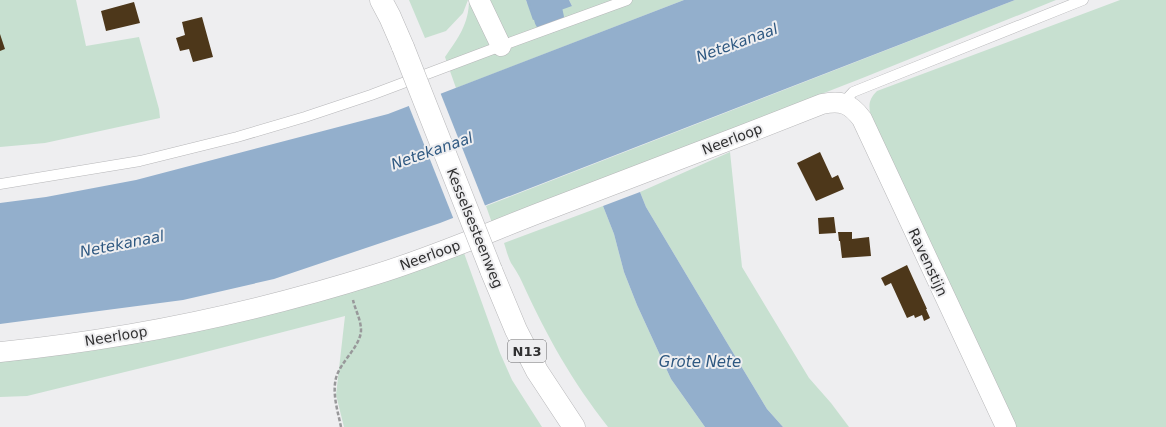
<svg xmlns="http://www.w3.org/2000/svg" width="1166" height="427" font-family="'DejaVu Sans',sans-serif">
	<rect width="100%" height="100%" fill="#eeeef0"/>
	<!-- green -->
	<path fill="#c7e0d0" d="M0 0H76L86 46 139 37 159 109 160 118 45 143 0 147Z
		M409 0H468L463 13 446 31 425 38Z
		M469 0H526L527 3 572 6 569 0H684L456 88 445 57C458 38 469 24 469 0Z
		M1015 0H1056L865 77 492 223 486 206Z
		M1120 0H1166V427H1014L871 116C868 105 869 99 877 91Z
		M730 152 742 267 809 378 831 403 849 427H783L767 409 726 341 646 207 640 192Z
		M603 206 614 234 624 272 637 305 671 379 705 427H608C572 381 546 335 522 282 519 275 515 269 511 263 508 257 506 249 504 243Z
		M464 253 500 353 512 380 542 427H344L336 395 345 316 182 358 27 396 0 397V359Z"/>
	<!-- water -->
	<path fill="#93afcc" d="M526 0H569L572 6 533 20Z
		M684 0H1015L440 223 274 279 183 300 0 324V203L46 197 136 180 388 114Z
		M640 192 646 207 726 341 767 409 783 427H705L671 379 637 305 624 272 614 234 603 206Z"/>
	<!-- pier -->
	<path fill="#eeeef0" d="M440 92 486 208 454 220 408 104Z"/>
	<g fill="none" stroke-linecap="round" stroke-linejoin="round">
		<!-- river -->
		<path stroke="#93afcc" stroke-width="30" d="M545 0 549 18"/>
	</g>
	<!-- building -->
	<path fill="#4d371a" d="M134 2 140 23 106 31 101 11Z
		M202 17 213 57 193 62 189 49 180 51 176 38 185 35 182 22Z
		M0 34 5 49 0 51Z
		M820 152 832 178 838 175 844 189 816 201 797 163Z
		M834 217 836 233 819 234 818 218Z
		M838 232H852V239L869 237 871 256 842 258 840 241H839Z
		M907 265 927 309H926L930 318 924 321 922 315 915 318 914 315 907 318 891 283 885 286 881 278Z"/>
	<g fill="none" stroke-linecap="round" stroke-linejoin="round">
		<!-- lane casing -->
		<g stroke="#b7b7b9" stroke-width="11">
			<path id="lane" d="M843 103 853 92 1083 0
				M0 184 140 161 237 137 305 117 371 95 501 46 627 0"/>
		</g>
		<!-- street casing -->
		<g stroke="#b7b7b9" stroke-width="21">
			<path id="street" d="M479 0 501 46
				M0 352C128 339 254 313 377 274 432 257 485 234 539 213 634 177 728 141 822 104 841 100 850 103 862 119L1006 427"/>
		</g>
		<!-- primary casing -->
		<g stroke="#b7b7b9" stroke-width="23">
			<path id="primary" d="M381 0 390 17 403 47
				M491 270 516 330 537 371 574 427"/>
		</g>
		<!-- path -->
		<path stroke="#98989a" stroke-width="2.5" stroke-dasharray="4 2" stroke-linecap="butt" d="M341 427C338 412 332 394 336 378 340 362 361 346 361 330 361 320 355 309 353 300"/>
		<!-- lane -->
		<use href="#lane" stroke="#fff" stroke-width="10"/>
		<!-- street -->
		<use href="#street" stroke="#fff" stroke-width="20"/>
		<!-- primary -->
		<use href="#primary" stroke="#fff" stroke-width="22"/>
		<!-- primary-bridge casing -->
		<g stroke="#b7b7b9" stroke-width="23" stroke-linecap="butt">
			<path id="primary-bridge" d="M403 47 491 270"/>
		</g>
		<!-- primary-bridge -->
		<use href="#primary-bridge" stroke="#fff" stroke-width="22"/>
	</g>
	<g text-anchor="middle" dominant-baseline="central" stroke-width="4" stroke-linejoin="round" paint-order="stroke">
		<!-- shield labels -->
		<rect fill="#eeeef0" stroke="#69696a" stroke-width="1" x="508" y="340" width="38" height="22" rx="3"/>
		<g font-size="13" font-weight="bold" fill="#303031">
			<text x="527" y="351">N13</text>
		</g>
		<!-- street labels -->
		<g font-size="14" fill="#303031" stroke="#eeeef0">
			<text transform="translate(732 139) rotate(-21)">Neerloop</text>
			<text transform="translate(475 228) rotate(68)">Kesselsesteenweg</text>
			<text transform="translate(430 255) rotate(-20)">Neerloop</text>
			<text transform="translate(928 262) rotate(65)">Ravenstijn</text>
			<text transform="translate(116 336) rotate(-9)">Neerloop</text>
		</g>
		<!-- water labels -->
		<g font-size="15" font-style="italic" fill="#2e5881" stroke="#eeeef0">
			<text transform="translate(737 43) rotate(-20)">Netekanaal</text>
			<text transform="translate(432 151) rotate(-19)">Netekanaal</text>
			<text transform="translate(122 244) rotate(-11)">Netekanaal</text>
			<text x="700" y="362">Grote Nete</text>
		</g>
	</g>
</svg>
